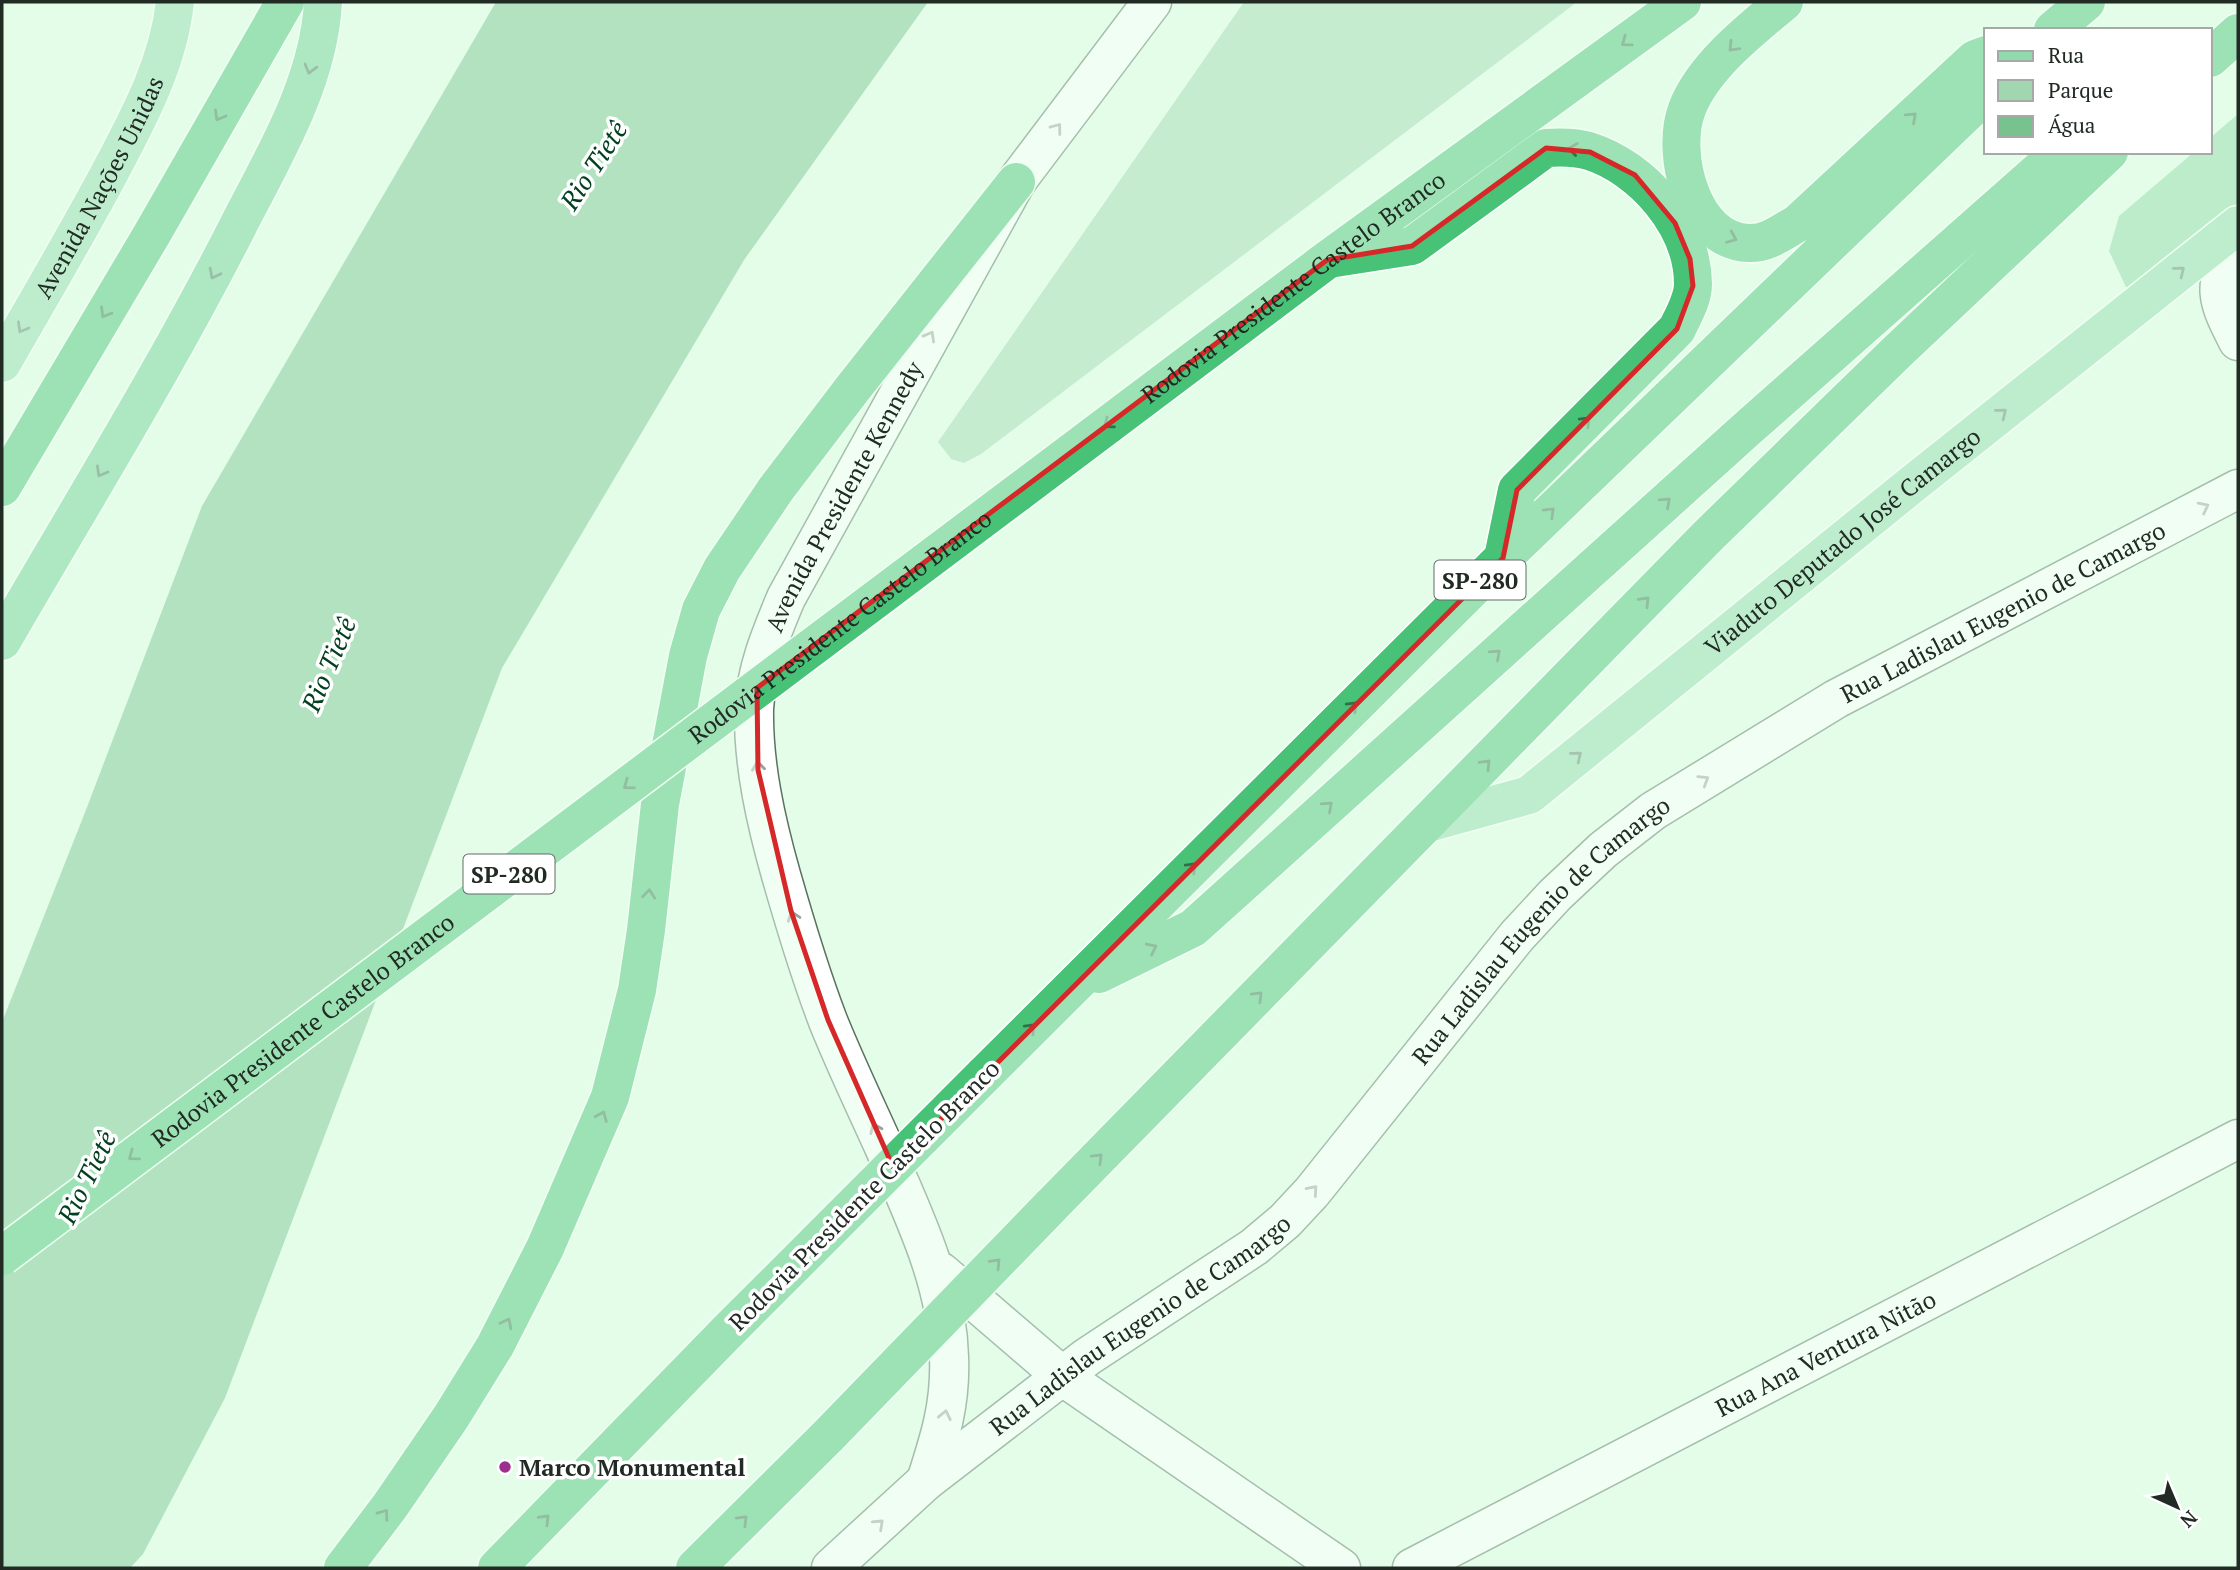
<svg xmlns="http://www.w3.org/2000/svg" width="2240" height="1570" font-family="'PT Serif',serif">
	<rect width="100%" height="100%" fill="#e3fde9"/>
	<!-- green -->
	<path fill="#a0d7b0" d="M1244 2H1577L981 454 964 463 951 459 938 442Z"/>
	<!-- forest -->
	<path fill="#8cd8a3" d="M2238 114V222L2176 291 2126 287 2109 251 2119 216 2194 152H2210V138Z"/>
	<!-- water -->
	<path fill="#77c28e" d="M496 2H928L744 260 502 668 225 1398 143 1554 130 1568H2V1022L84 815 202 506Z"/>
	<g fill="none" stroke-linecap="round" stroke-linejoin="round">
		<!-- minor casing -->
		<g stroke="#5a7261" stroke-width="41">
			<g id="minor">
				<path d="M941 1272 1062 1376 1341 1568"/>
				<path id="s1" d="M1412 1568 2238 1139"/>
			</g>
		</g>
		<!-- secondary casing -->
		<g stroke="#5a7261" stroke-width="41">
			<g id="secondary">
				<path d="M2238 246C2209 284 2218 302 2238 341"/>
				<path id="s2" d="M926 1481C940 1438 951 1403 949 1357 947 1282 913 1214 884 1147 865 1105 845 1063 828 1021 810 974 795 924 781 875 766 822 753 765 754 709 756 669 771 634 786 598L1016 182 1152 2"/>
				<path id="s3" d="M831 1568 926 1481 1087 1357 1254 1247 1285 1221 1312 1192 1517 936 1555 895 1603 850 1653 811 1836 699 2238 489"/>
			</g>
		</g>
		<!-- primary casing -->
		<g stroke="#fff" stroke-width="41">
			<g id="primary">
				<path id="s4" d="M2 363C38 300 76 236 110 172 139 117 168 64 175 2"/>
				<path id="s5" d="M1428 823 1529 795 1910 486 2238 225"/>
			</g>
		</g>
		<!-- trunk casing -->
		<g stroke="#fff" stroke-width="41">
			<path id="trunk" d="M2 641C83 501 169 363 242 218 277 151 319 79 323 2"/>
		</g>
		<!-- motorway casing -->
		<g stroke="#fff" stroke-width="41">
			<g id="motorway">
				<path d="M1784 2C1750 30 1703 67 1687 109 1670 153 1692 242 1749 243 1767 244 1782 232 1798 223L1975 59 1986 55"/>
				<path d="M2053 30 2086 2"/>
				<path d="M2210 58 2238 33"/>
				<path d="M1335 258 1412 246 1546 148C1560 147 1575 147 1589 151 1643 168 1693 226 1693 284 1693 300 1683 316 1677 329L1517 490 1503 558"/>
				<path d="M2 487 152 234 285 2"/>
				<path id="s6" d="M1016 494 1327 260 1682 2"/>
				<path d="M1099 974 1193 928 1749 427 2060 152"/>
				<path d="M983 1076 1503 558 1986 94"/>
				<path d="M1050 1207 1708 536 1898 351 2109 152"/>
				<path d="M343 1568 390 1506 451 1417 495 1346 545 1248 610 1097 637 990 646 930 660 804 688 656 701 610 722 569 776 489 853 388 1016 182"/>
				<path d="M497 1568 727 1332"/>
				<path d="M695 1568 829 1435"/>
			</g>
		</g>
		<!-- minor -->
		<use href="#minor" stroke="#fff" stroke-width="38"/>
		<!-- secondary -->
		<use href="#secondary" stroke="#fff" stroke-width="38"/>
		<!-- primary -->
		<use href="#primary" stroke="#91daad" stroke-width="38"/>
		<!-- trunk -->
		<use href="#trunk" stroke="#6cce92" stroke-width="38"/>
		<!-- motorway -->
		<use href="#motorway" stroke="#47c277" stroke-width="38"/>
		<!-- motorway-bridge casing -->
		<g stroke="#fff" stroke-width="41" stroke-linecap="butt">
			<g id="motorway-bridge">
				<path id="s7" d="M2 1256 1016 494"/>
				<path d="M727 1332 983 1076"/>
				<path d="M829 1435 1050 1207"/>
			</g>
		</g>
		<!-- motorway-bridge -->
		<use href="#motorway-bridge" stroke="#47c277" stroke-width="38"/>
	</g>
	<!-- one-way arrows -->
	<defs><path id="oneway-chevron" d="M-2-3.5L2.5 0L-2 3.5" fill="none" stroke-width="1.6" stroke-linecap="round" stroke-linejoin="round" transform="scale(1.75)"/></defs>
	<g stroke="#326f49">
		<use href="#oneway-chevron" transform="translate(1626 42) rotate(144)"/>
		<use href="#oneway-chevron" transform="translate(1733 47) rotate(134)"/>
		<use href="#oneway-chevron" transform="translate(219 116) rotate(120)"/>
		<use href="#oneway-chevron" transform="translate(1912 117) rotate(-43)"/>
		<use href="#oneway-chevron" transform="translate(1573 149) rotate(-172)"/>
		<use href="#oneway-chevron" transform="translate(1732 238) rotate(23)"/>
		<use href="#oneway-chevron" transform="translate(105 313) rotate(121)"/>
		<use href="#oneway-chevron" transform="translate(1586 421) rotate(-45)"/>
		<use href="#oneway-chevron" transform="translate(1108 424) rotate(143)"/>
		<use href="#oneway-chevron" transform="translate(1666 502) rotate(-42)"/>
		<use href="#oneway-chevron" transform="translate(1550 512) rotate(-44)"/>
		<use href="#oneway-chevron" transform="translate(1645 601) rotate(-46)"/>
		<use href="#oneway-chevron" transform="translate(1496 654) rotate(-42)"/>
		<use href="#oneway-chevron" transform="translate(1353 706) rotate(-45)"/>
		<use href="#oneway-chevron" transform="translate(1486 764) rotate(-46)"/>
		<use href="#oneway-chevron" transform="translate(628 785) rotate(143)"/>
		<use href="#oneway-chevron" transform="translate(1328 806) rotate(-42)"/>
		<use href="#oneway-chevron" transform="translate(1192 867) rotate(-45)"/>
		<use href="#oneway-chevron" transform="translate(649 894) rotate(-84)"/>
		<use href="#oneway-chevron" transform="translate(1152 948) rotate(-26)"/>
		<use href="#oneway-chevron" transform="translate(1258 996) rotate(-45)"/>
		<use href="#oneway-chevron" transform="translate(1031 1028) rotate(-45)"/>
		<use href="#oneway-chevron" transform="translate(602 1116) rotate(-67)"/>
		<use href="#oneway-chevron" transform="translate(133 1156) rotate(143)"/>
		<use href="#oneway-chevron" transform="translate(1098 1158) rotate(-45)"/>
		<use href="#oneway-chevron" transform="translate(996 1263) rotate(-46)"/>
		<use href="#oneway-chevron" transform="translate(507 1323) rotate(-63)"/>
		<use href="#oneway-chevron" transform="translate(384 1514) rotate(-53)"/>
		<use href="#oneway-chevron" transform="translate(545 1519) rotate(-46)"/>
		<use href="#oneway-chevron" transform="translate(743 1520) rotate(-45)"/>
	</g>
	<g stroke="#437456">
		<use href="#oneway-chevron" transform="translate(310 69) rotate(105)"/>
		<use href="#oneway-chevron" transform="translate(214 274) rotate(117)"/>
		<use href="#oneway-chevron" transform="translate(101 472) rotate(120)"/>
	</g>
	<g stroke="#9ba09c">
		<use href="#oneway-chevron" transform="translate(1057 128) rotate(-53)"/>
		<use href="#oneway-chevron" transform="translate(930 336) rotate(-61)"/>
		<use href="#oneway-chevron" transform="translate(2204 507) rotate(-27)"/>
		<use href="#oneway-chevron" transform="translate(758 766) rotate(-97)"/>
		<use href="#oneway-chevron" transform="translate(1704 780) rotate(-32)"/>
		<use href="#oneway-chevron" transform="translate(793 916) rotate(-108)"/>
		<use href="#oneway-chevron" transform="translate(875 1128) rotate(-114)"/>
		<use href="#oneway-chevron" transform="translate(1313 1190) rotate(-49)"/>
		<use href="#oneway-chevron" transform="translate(945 1415) rotate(-78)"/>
		<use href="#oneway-chevron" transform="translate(879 1524) rotate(-43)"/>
	</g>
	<g stroke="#598268">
		<use href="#oneway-chevron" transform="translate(2180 271) rotate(-39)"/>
		<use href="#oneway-chevron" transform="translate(22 328) rotate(120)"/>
		<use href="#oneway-chevron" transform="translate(2002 413) rotate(-39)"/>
		<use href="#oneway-chevron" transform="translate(1577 756) rotate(-39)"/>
	</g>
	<!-- marked area -->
	<path d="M0 0H2240V1570H0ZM1546 148 1590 152 1635 175 1675 223 1690 259 1693 286 1677 329 1517 490 1503 558 893 1167 828 1020 791 911 758 770 757 688 1327 260 1412 246Z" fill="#e3fde9" fill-opacity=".55" fill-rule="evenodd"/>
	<path fill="none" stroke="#d62828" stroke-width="5" stroke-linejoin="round" d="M1546 148 1590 152 1635 175 1675 223 1690 259 1693 286 1677 329 1517 490 1503 558 893 1167 828 1020 791 911 758 770 757 688 1327 260 1412 246Z"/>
	<!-- markers -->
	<circle fill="#9d2f8f" stroke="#fff" stroke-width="2.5" cx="505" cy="1467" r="7"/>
	<g text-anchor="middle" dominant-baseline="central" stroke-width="7" stroke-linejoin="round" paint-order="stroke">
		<!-- shield labels -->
		<g fill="#fff" stroke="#646b66" stroke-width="2">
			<rect x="1434.5" y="560.5" width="91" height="39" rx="5"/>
			<rect x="463.5" y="854.5" width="91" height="39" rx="5"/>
		</g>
		<g font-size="23" font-weight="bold" fill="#212b24">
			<text x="1480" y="580">SP-280</text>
			<text x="509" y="874">SP-280</text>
		</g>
		<!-- street labels -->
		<g font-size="24" fill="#212b24" stroke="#fff">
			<text stroke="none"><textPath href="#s4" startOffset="201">Avenida Nações Unidas</textPath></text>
			<text stroke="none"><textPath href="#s6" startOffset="346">Rodovia Presidente Castelo Branco</textPath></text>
			<text stroke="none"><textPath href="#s2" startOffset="1041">Avenida Presidente Kennedy</textPath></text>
			<text stroke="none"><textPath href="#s5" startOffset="508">Viaduto Deputado José Camargo</textPath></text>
			<text stroke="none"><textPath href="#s3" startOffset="1528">Rua Ladislau Eugenio de Camargo</textPath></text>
			<text stroke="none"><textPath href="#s7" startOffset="1048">Rodovia Presidente Castelo Branco</textPath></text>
			<text stroke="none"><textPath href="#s3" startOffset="961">Rua Ladislau Eugenio de Camargo</textPath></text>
			<text stroke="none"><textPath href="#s7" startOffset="376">Rodovia Presidente Castelo Branco</textPath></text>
			<text transform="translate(864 1195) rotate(-45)">Rodovia Presidente Castelo Branco</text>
			<text stroke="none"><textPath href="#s3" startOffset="394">Rua Ladislau Eugenio de Camargo</textPath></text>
			<text stroke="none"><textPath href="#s1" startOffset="466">Rua Ana Ventura Nitão</textPath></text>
		</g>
		<!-- poi labels -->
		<g font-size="24" font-weight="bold" fill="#212b24" stroke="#fff" text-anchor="start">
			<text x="519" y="1467">Marco Monumental</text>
		</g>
		<!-- water labels -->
		<g font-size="26" font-style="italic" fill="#034020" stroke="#fff">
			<text transform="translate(593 165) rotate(-57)">Rio Tietê</text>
			<text transform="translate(328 664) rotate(-67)">Rio Tietê</text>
			<text transform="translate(86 1177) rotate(-64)">Rio Tietê</text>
		</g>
	</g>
	<!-- border -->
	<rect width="2240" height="1570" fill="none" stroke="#212b24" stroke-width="7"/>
	<!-- legend -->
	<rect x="1984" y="28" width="228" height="126" fill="#ffffff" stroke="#a6aaa7" stroke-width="2"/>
	<rect x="1998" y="51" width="35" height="10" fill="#91daad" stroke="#a6aaa7" stroke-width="2"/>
	<text x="2048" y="63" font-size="21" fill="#212b24">Rua</text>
	<rect x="1998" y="80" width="35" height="21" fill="#a0d7b0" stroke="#a6aaa7" stroke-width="2"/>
	<text x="2048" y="98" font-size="21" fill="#212b24">Parque</text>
	<rect x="1998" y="116" width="35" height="21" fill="#77c28e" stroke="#a6aaa7" stroke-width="2"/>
	<text x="2048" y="133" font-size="21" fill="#212b24">Água</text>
	<!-- north arrow -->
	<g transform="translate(2177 1507) rotate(136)" stroke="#ffffff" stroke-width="5" paint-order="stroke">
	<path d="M0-5L12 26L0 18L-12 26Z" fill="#212b24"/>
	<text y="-10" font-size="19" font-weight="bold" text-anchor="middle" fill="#212b24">N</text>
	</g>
</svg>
